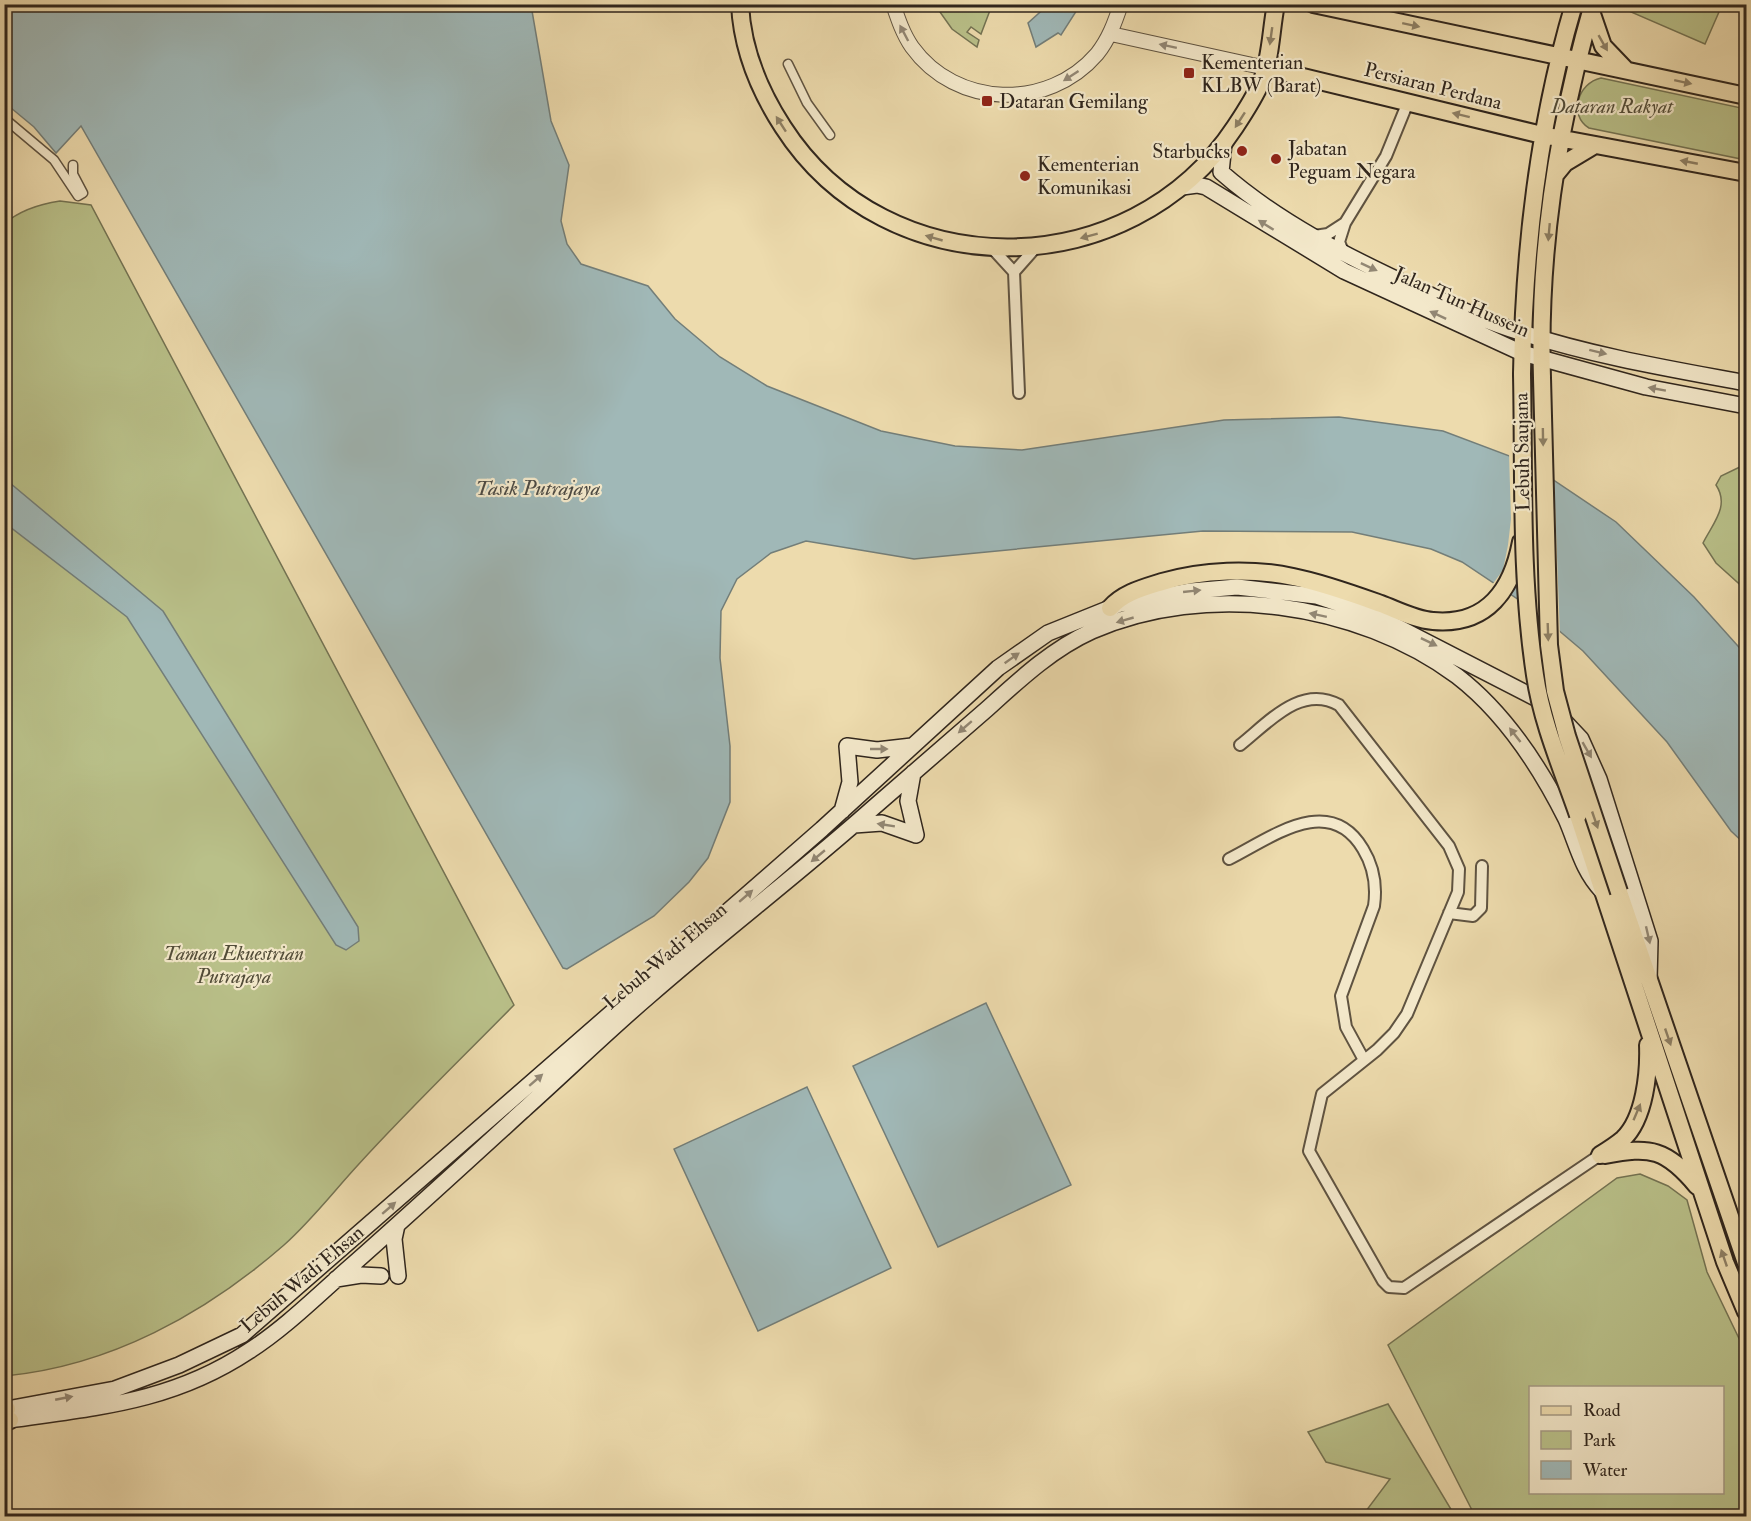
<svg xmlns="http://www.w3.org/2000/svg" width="1751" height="1521" font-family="'IM FELL Double Pica',serif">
	<rect width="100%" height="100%" fill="#eddbad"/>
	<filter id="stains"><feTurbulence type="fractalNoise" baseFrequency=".00333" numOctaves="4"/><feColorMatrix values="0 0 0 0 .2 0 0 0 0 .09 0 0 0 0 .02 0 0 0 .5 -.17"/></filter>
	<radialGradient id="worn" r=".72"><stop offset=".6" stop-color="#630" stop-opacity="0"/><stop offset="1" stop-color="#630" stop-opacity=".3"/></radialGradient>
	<!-- green -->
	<path fill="#b9c089" stroke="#747353" stroke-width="1.5" fill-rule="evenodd" d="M935 5H992L981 34 971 27 967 32 979 40 977 47 952 29Z
		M1626 5 1722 4V5L1705 44 1624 9Z
		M1601 78 1746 109V160L1589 128C1568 115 1578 83 1601 78Z
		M60 201 91 205 514 1005C462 1058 408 1110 358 1165 334 1191 312 1220 284 1245 205 1314 110 1366 5 1376L4 224C20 210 40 204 60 201Z
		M1746 464V590L1716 563 1703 543C1713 523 1730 506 1716 485L1721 476Z
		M1640 1174 1668 1186 1687 1200 1707 1272 1746 1353V1516H1475L1388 1345 1617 1178ZM1530 1388H1722V1492H1530Z
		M1388 1404 1455 1516H1366V1511L1390 1479 1326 1462 1308 1432Z"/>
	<!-- water -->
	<path fill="#a0b8b7" stroke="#737e79" stroke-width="1.5" d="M5 5H531L551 121 569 165 561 221 567 244 581 264 648 286 675 319 720 357 767 386 881 431 955 446 1022 450 1224 420 1339 417 1443 431 1528 463 1616 522 1694 597 1746 655V845L1731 831 1667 742 1583 651 1537 612 1462 562 1431 549 1352 532 1203 531 914 559 806 541 771 553 737 579 721 611 720 658 730 746V802L708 858 689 882 654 916 567 969 563 968 81 126 56 153 34 127 5 103Z
		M1048 5H1061L1077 10 1061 35 1058 33 1036 47 1028 23Z
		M4 478 163 611 358 927 359 941 346 950 336 945 127 617 5 523Z
		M986 1003 1071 1185 938 1247 853 1066Z
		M807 1087 891 1268 758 1331 674 1149Z"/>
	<!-- pier -->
	<path fill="#eddbad" d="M1509 453 1529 460 1554 477 1560 635 1535 614 1522 583 1517 580 1509 597 1492 585 1503 570 1508 545 1511 519Z"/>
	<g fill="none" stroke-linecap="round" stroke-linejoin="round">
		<!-- pedestrian casing -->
		<g stroke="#5f5341" stroke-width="11">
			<path id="pedestrian" d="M788 64 807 103 830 135
				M4 118 54 160 78 196 83 193 73 174V165"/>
		</g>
		<!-- minor casing -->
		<g stroke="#5f5341" stroke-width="14">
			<path id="minor" d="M1314 236 1328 234 1345 223
				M991 247 1014 272
				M1344 254 1339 242 1345 223 1386 156 1408 102
				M1019 393 1014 272 1037 246
				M1240 745C1269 722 1301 684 1339 705L1449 846 1459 869 1458 892 1407 1014 1394 1033 1377 1050 1322 1094 1309 1151 1383 1281 1389 1287 1404 1288 1600 1155
				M1229 859C1271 838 1329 792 1363 849 1374 867 1377 885 1374 906L1341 996 1346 1027 1364 1060
				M1449 913 1473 916 1481 908 1482 866"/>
		</g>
		<!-- tertiary casing -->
		<g stroke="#5f5341" stroke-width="16">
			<path id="tertiary" d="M893 4C898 19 903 34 912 47 956 108 1048 111 1097 54 1109 39 1115 22 1121 4
				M1111 34 1266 68"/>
		</g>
		<!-- secondary casing -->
		<g stroke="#30261d" stroke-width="18">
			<path id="secondary" d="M1224 143 1221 172C1278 222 1346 256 1415 288 1450 304 1483 321 1520 332 1593 356 1671 369 1746 383
				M1182 187 1197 185 1206 187 1344 271 1522 353 1646 387 1746 406
				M913 773 908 801 916 835
				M842 811 850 782 847 746 877 750 912 746
				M854 825 882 823 916 835
				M397 1225 394 1239 398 1276
				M336 1279 361 1275 381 1276
				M7 1409 115 1389 179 1365 242 1335 822 829 998 668 1048 633 1120 604 1191 591 1237 587 1316 596 1376 616 1549 705 1581 739 1599 779 1650 941 1649 980
				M10 1420C99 1407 172 1402 249 1351 285 1328 318 1295 350 1267 410 1214 470 1159 529 1105 569 1069 608 1031 649 996 722 932 800 873 873 808 911 775 949 742 987 709 1019 680 1052 649 1092 631 1206 581 1357 602 1457 676 1505 713 1539 765 1566 819 1577 844 1582 870 1602 891"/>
		</g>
		<!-- primary casing -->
		<g stroke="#30261d" stroke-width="20">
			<path id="primary" d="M740 4C742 49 759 90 783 127 887 289 1130 286 1235 127 1245 112 1255 97 1262 80 1271 57 1271 29 1276 4
				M1313 4 1746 96
				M1591 11 1603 46 1625 69
				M1266 68 1542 135 1746 173
				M1556 174 1565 163 1595 145
				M1522 374C1524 249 1538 125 1574 4
				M1542 378C1538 253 1558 125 1593 4
				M1110 608C1123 593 1143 588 1162 582 1202 570 1252 568 1293 577 1323 583 1353 594 1381 604 1397 610 1416 620 1433 621 1488 626 1512 589 1521 542
				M1578 815 1725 1262 1746 1312
				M1619 892 1746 1263
				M1600 1155C1608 1150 1616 1145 1623 1139 1645 1118 1649 1072 1648 1045
				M1605 1155C1651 1146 1666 1149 1697 1186
				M4 1409H7
				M4 1423 10 1420"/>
		</g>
		<!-- pedestrian -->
		<use href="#pedestrian" stroke="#f3e8ca" stroke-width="8"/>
		<!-- minor -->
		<use href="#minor" stroke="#f3e8ca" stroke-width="10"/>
		<!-- tertiary -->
		<use href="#tertiary" stroke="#f3e8ca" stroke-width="14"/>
		<!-- secondary -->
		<use href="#secondary" stroke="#f3e8ca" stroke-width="15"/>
		<!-- primary -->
		<use href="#primary" stroke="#eddbad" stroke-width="16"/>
		<!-- primary-bridge casing -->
		<g stroke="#30261d" stroke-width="20" stroke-linecap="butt">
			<path id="primary-bridge" d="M1522 374C1524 474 1520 576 1535 675 1542 723 1562 769 1578 815
				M1542 378 1549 645 1555 691 1567 736 1619 892"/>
		</g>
		<!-- primary-bridge -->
		<use href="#primary-bridge" stroke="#eddbad" stroke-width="16"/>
	</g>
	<!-- one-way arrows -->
	<defs><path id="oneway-solid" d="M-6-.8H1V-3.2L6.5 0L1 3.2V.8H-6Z" transform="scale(1.5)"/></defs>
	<g fill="#8e8065">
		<use href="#oneway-solid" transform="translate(1411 25) rotate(12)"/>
		<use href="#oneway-solid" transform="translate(1271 36) rotate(98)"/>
		<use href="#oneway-solid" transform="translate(1603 43) rotate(60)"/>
		<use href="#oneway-solid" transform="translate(1683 82) rotate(12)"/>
		<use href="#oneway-solid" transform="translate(1461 115) rotate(-166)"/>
		<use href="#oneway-solid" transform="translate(1240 120) rotate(123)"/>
		<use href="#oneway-solid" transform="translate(781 124) rotate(-123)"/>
		<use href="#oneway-solid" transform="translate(1689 162) rotate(-169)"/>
		<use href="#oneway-solid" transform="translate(1549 232) rotate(95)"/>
		<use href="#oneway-solid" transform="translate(1089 236) rotate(165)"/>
		<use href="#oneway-solid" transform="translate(934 238) rotate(-164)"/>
		<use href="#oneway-solid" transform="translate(1543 437) rotate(89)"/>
		<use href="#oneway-solid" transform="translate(1548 632) rotate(88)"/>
		<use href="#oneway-solid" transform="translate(1595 820) rotate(71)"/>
		<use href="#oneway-solid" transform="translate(1668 1037) rotate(71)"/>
		<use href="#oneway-solid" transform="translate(1637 1112) rotate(-67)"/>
		<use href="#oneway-solid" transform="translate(1724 1258) rotate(-109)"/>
	</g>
	<g fill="#928774">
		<use href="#oneway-solid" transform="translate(904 33) rotate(-118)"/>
		<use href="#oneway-solid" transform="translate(1168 46) rotate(-168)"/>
		<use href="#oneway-solid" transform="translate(1071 76) rotate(147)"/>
		<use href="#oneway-solid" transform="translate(1266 225) rotate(-148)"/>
		<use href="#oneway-solid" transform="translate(1369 267) rotate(25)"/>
		<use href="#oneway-solid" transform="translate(1438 315) rotate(-155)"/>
		<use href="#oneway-solid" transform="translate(1598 352) rotate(14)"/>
		<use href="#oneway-solid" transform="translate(1657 389) rotate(-170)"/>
		<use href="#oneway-solid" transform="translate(1192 591) rotate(-6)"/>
		<use href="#oneway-solid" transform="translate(1318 615) rotate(-168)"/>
		<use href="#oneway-solid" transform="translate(1125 620) rotate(164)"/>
		<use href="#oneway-solid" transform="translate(1429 642) rotate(26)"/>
		<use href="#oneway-solid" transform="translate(1012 658) rotate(-35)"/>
		<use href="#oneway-solid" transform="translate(965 727) rotate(139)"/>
		<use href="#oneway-solid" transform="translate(1515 735) rotate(-128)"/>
		<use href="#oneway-solid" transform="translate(879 749)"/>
		<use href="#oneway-solid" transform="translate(1587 750) rotate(60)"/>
		<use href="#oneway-solid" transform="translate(886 825) rotate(-171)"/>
		<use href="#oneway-solid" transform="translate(818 856) rotate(140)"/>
		<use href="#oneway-solid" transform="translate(746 896) rotate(-41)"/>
		<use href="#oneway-solid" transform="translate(1648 935) rotate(77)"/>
		<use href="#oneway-solid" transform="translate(536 1080) rotate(-41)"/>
		<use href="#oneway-solid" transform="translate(389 1208) rotate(-41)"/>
		<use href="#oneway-solid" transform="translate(64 1398) rotate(-11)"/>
	</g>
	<!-- markers -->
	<g fill="#8f2418" stroke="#f3e8ca" stroke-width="2">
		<rect x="1183" y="67" width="12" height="12" rx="3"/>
		<rect x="981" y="95" width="12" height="12" rx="3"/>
		<circle cx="1242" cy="151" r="6"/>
		<circle cx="1276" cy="159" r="6"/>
		<circle cx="1025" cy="176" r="6"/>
	</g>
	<g text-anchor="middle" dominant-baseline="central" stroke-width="4.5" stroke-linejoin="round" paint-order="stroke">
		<!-- poi labels -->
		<g font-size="20" fill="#30261d" stroke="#f3e8ca" text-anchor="start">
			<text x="1201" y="62">Kementerian<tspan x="1201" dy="23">KLBW (Barat)</tspan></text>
			<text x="999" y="101">Dataran Gemilang</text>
			<text x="1288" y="148">Jabatan<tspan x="1288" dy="23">Peguam Negara</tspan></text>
			<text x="1230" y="151" text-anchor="end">Starbucks</text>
			<text x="1037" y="164">Kementerian<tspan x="1037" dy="23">Komunikasi</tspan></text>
		</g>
		<!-- street labels -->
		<g font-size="20" fill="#30261d" stroke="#f3e8ca">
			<text transform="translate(1433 86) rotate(14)">Persiaran Perdana</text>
			<text transform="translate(1462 302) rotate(24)">Jalan Tun Hussein</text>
			<text transform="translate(1522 452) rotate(-91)">Lebuh Saujana</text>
			<text transform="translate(665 956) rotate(-40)">Lebuh Wadi Ehsan</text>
			<text transform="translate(302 1279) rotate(-40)">Lebuh Wadi Ehsan</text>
		</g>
		<!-- park labels -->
		<g font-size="20" font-style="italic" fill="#524c38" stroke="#f3e8ca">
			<text x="1612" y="106">Dataran Rakyat</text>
			<text x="234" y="953">Taman Ekuestrian<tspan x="234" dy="23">Putrajaya</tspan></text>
		</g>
		<!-- water labels -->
		<g font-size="21" font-style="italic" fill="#4c4a44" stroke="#f3e8ca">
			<text x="538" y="488">Tasik Putrajaya</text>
		</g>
	</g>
	<!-- margin -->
	<rect width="1751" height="1521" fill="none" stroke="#eddbad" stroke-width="24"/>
	<rect x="6" y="6" width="1739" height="1509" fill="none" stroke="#30261d" stroke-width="3"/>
	<rect x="12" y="12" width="1727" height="1497" fill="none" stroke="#30261d" stroke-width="1.5"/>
	<!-- legend -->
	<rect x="1529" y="1386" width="195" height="108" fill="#f3e8ca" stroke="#a59a85" stroke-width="1.5"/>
	<rect x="1541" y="1406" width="30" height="9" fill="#eddbad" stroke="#a59a85" stroke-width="1.5"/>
	<text x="1583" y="1416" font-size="18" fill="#30261d">Road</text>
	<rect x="1541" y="1431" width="30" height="18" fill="#b9c089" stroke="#a59a85" stroke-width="1.5"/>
	<text x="1583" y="1446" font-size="18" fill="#30261d">Park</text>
	<rect x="1541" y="1461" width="30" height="18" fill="#a0b8b7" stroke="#a59a85" stroke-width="1.5"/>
	<text x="1583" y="1476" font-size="18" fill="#30261d">Water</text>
	<rect width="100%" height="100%" filter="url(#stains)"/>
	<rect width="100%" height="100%" fill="url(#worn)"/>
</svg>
